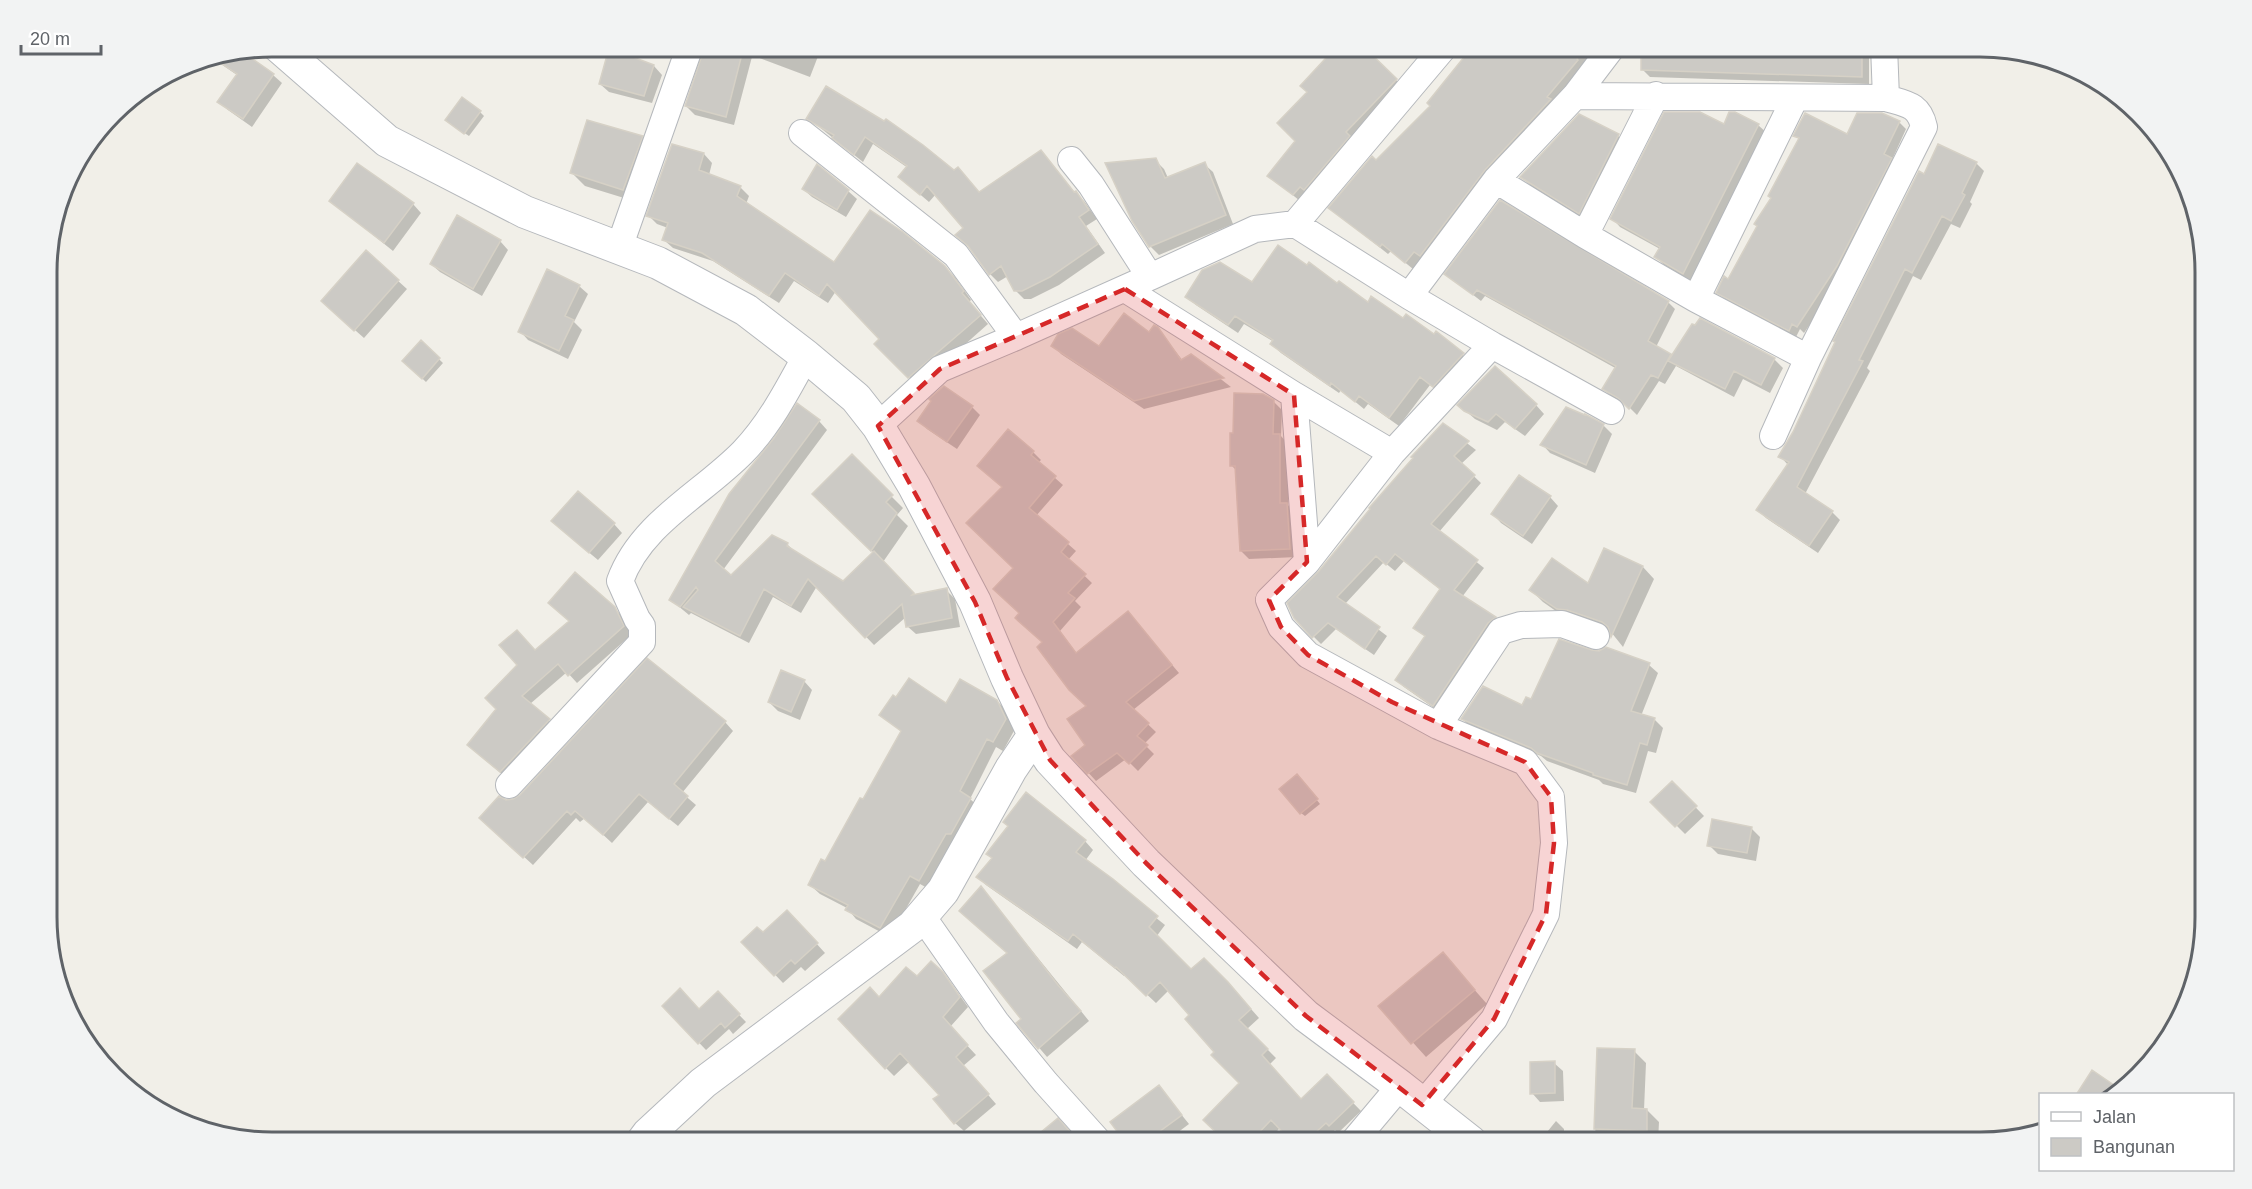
<svg xmlns="http://www.w3.org/2000/svg" width="2252" height="1189" font-family="Helvetica,sans-serif">
	<rect width="100%" height="100%" fill="#f1efe8"/>
	<!-- shadow -->
	<path fill="#0003" d="M508 46H520L517 52Z
		M705 46H822L810 77 757 57 753 53 734 125 695 115 686 106Z
		M1476 46H1601L1413 269 1391 251 1388 254 1330 208 1432 106Z
		M1642 46H1869V84L1650 77 1643 70Z
		M241 53 273 75 282 83 252 127 228 110 219 102 237 75 212 58Z
		M209 59 201 71 189 63Z
		M654 66 662 75 652 103 609 92 600 84Z
		M1396 80 1407 91 1305 205 1269 176Z
		M827 88 980 193 1049 160 1075 193 1084 201 1097 219 1086 226 1105 253 1059 285 1031 299H1024L1015 290 1008 276 998 282 990 274 972 249 965 228 936 194 929 202 909 185 908 168 873 144 863 162 808 118Z
		M480 112 484 116 469 136 451 124Z
		M1579 115 1618 136 1630 147 1591 224 1533 188 1522 177Z
		M1899 122 1906 129 1892 160 1898 166 1844 273 1804 333 1800 329 1796 337 1725 299 1718 292 1729 280 1772 198 1800 140 1795 135 1848 136Z
		M1758 125 1767 133 1691 281 1664 265 1656 257 1660 249 1620 227 1612 218 1724 126Z
		M642 137 655 150 637 202 585 186 572 173Z
		M704 154 712 163 709 175 741 188 749 196 746 204 834 264 944 267 954 276 971 300 969 302 988 324 918 386 876 344 881 339 836 291 828 303 794 281 779 303 713 261 673 248 664 240 668 228 657 224 648 215Z
		M1155 160 1164 169 1168 178 1204 164 1213 172 1233 224 1159 255 1150 246Z
		M1976 163 1984 171 1970 202 1972 204 1960 228 1951 224 1921 280 1913 276 1867 368 1870 371 1805 494 1832 512 1840 520 1818 553 1766 518 1758 510 1788 465 1780 456 1794 432 1925 176Z
		M803 189 848 191 857 199 846 217 812 197Z
		M331 201 413 204 421 213 393 251Z
		M500 241 508 250 482 296 440 272 431 264Z
		M366 252 407 289 364 338 331 309Z
		M1446 274 1668 302 1675 309 1656 347 1672 358 1774 359 1783 368 1770 393 1743 379 1734 397 1676 366 1665 384 1659 381 1637 415 1626 404 1611 396 1604 389 1617 369 1485 296 1481 301Z
		M1252 284 1337 285 1368 304 1434 336 1436 333 1472 363 1442 394 1430 385 1399 426 1368 404 1364 409 1341 390 1339 393 1281 353 1272 344 1274 342 1244 324 1238 333 1196 305 1187 297Z
		M579 286 588 294 574 322 582 330 568 359 528 340 520 331Z
		M1157 328 1183 361 1191 356 1231 387 1144 409 1061 354 1053 345 1099 348 1150 334Z
		M421 342 443 363 426 382 404 361Z
		M933 401 972 407 980 415 957 449 927 429 919 420Z
		M1273 401 1282 410 1281 436 1288 444V505L1295 513 1297 557 1249 559 1241 551 1237 471 1232 466Z
		M1459 405H1536L1544 414 1525 436 1505 422 1497 430 1475 419Z
		M1586 416 1604 426 1612 434 1595 473 1550 453 1542 444Z
		M819 421 827 430 723 570 731 577 787 544 796 553 843 582 874 553 814 494 852 457 903 508 897 515 908 526 883 562 915 596 946 590 955 599 960 627 916 634 907 626 906 617 874 645 817 586 801 613 773 597 749 643 691 613 689 615 671 600Z
		M1443 425 1476 450 1461 464 1481 483 1439 532 1484 568 1462 597 1495 618 1502 625 1441 713 1404 687 1397 680 1426 637 1415 628 1441 590 1404 561 1395 571 1384 562 1345 604 1387 636 1374 655 1336 629 1321 644 1295 618 1320 572Z
		M1008 432 1033 452 1041 460 1038 463 1063 485 1036 516 1076 551 1068 560 1092 583 1075 601 1081 607 1060 631 1077 654 1135 621 1179 673 1133 710 1156 732 1144 744 1154 754 1138 771 1126 759 1096 781 1073 756 1087 746 1088 706 1021 613 1004 488Z
		M1550 497 1558 506 1532 544 1501 523 1493 514Z
		M614 524 622 533 598 560 562 530Z
		M1605 550 1643 567 1654 579 1623 647 1611 632 1580 621H1570L1543 602 1531 590 1589 585Z
		M614 608 623 617 631 635 577 683 567 672 530 704 557 728 509 780 477 753 498 709 535 652Z
		M1591 652 1649 665 1658 673 1641 716 1655 720 1663 728 1656 753 1648 751 1636 793 1603 784 1599 780 1547 761 1541 756 1471 727 1462 719 1523 707Z
		M804 681 812 690 800 720 778 711 769 702Z
		M997 701 1007 711 1015 729 1003 751 996 747 970 799 980 808 929 889 920 884 890 937 856 919 847 908 820 894 810 885 864 801 902 732 881 715 947 705Z
		M725 722 733 731 682 793 696 805 678 826 648 802 612 843 585 818 580 822 576 818 533 865 490 826 506 801H513Z
		M1301 780 1320 804 1305 816 1301 813Z
		M1672 783 1704 816 1685 834 1653 802Z
		M1751 828 1760 837 1756 861 1718 854 1709 845Z
		M1085 841 1093 850 1085 861 1165 925 1156 937 1191 971 1236 992 1259 1018 1247 1029 1276 1058 1270 1064 1301 1101 1327 1076 1361 1111 1338 1133 1335 1130 1323 1142H1294L1280 1128 1266 1142H1227L1205 1120 1241 1083 1216 1052 1191 1016 1169 990 1156 1003 1125 974 1124 976 1082 942 1077 949 986 885 978 877Z
		M981 888 1089 1021 1047 1057 1018 1023 1023 1019 1008 954Z
		M796 921 825 953 805 971 801 967 783 983 744 942Z
		M1443 954 1487 1004 1426 1057 1380 1006Z
		M942 973 951 983 968 1007 950 1027 976 1055 963 1066 996 1104 964 1131 955 1123 941 1095 910 1061 894 1076 886 1068 879 999 917 978Z
		M718 993 746 1022 733 1034 729 1029 706 1050 664 1006 699 1011Z
		M1598 1049 1634 1051 1646 1063 1644 1110H1647L1659 1122 1658 1142H1595Z
		M1554 1063 1563 1071 1564 1101 1540 1102 1532 1093Z
		M1159 1087 1189 1124 1165 1142H1127L1112 1122Z
		M1556 1121 1564 1129V1142H1539Z"/>
	<!-- building -->
	<path fill="#cccac5" stroke="#d6d1c6" stroke-width="1.5" d="M705 46H744L726 117 685 106Z
		M1337 46H1363L1397 79 1346 132 1350 136 1304 190 1300 187 1293 195 1267 176 1295 141 1277 123 1307 92 1300 86Z
		M1473 46H1586L1577 59 1578 60 1547 97 1551 99 1485 170 1420 256 1414 252 1405 263 1382 244 1380 247 1328 208 1372 156 1376 160 1430 106 1427 103Z
		M1641 46H1862V77L1641 70Z
		M609 48 654 65 644 96 599 84Z
		M243 52 274 74 243 119 217 102 237 74 213 58Z
		M826 86 884 121 886 119 923 145 954 170 958 167 979 192 1041 150 1074 192 1076 191 1089 210 1079 217 1098 244 1050 277 1022 291H1014L1001 266 989 275 968 246 955 235 963 228 927 186 920 195 898 177 907 166 865 137 854 155 832 138 834 135 806 119Z
		M462 97 481 111 464 134 445 120Z
		M1664 112H1700L1724 124 1729 112H1735L1759 124 1683 274 1654 257 1660 247 1610 219Z
		M1805 113 1847 134 1857 113H1882L1900 121 1884 154 1892 158 1837 266 1797 327 1792 324 1789 331 1716 293 1724 276 1728 279 1757 226 1754 224 1771 198 1768 196 1799 138 1793 136Z
		M1579 114 1619 134 1579 214 1520 177Z
		M587 120 643 136 623 190 570 173Z
		M672 144 704 153 699 170 741 186 737 196 834 262 870 210 903 232 945 266 964 291 962 293 981 315 908 378 874 344 879 339 827 284 819 296 785 273 769 296 702 253 662 240 668 223 646 216Z
		M1938 144 1977 162 1962 193 1965 195 1951 221 1942 216 1912 273 1905 269 1859 360 1863 361 1797 487 1833 511 1809 546 1756 510 1789 462 1778 457 1793 432 1835 342 1833 341 1919 171 1924 174Z
		M1156 158 1165 178 1205 162 1226 215 1149 247 1132 221 1105 163Z
		M357 163 414 203 384 243 329 201Z
		M817 164 849 190 837 210 802 189Z
		M1500 200 1669 301 1648 341 1671 354 1658 378 1651 375 1629 409 1618 398 1602 389 1616 366 1477 290 1473 295 1444 274Z
		M457 215 501 240 473 289 430 264Z
		M1278 245 1307 265 1309 262 1337 283 1339 281 1368 302 1371 296 1403 318 1406 314 1434 334 1436 331 1464 353 1433 387 1420 377 1389 418 1359 396 1355 402 1331 383 1330 386 1270 344 1273 340 1235 316 1228 325 1185 297 1202 270 1220 262 1252 282Z
		M366 250 399 280 354 331 321 301Z
		M547 269 580 285 565 316 574 320 559 351 518 332Z
		M1124 313 1149 332 1154 325 1158 327 1181 360 1191 354 1224 378 1134 401 1051 346 1058 334 1072 328 1099 346Z
		M1700 318 1775 358 1761 385 1734 371 1725 389 1668 361 1692 324 1695 325Z
		M421 340 440 358 422 379 402 361Z
		M1495 366 1537 404 1515 429 1496 414 1488 422 1464 411 1457 405Z
		M944 386 973 406 947 442 917 421 931 401 929 399Z
		M1234 393 1263 394 1274 400 1273 434H1280V503H1287L1290 549 1240 551 1235 466H1230V433H1233Z
		M797 403 820 420 715 561 731 575 772 535 788 543 787 546 843 581 874 551 914 593 912 595 947 588 952 618 906 627 902 604 865 638 808 579 791 606 764 589 740 636 683 607 698 590 696 587 680 607 669 600 729 494 774 438Z
		M1566 407 1585 415V414L1604 424 1586 465 1540 445Z
		M1443 423 1469 441 1454 456 1475 475 1431 524 1478 560 1454 590 1496 617 1488 623 1433 706 1395 680 1425 636 1413 628 1440 589 1395 554 1386 565 1376 556 1337 597 1380 627 1365 649 1328 623 1312 638 1294 618 1287 603 1319 571 1370 509 1369 508 1413 458 1411 457Z
		M1008 429 1034 451 1031 455 1056 476 1029 508 1069 542 1061 552 1086 574 1068 593 1075 598 1053 622 1076 653 1128 611 1172 665 1126 702 1149 723 1137 736 1148 745 1129 764 1117 753 1087 774 1071 756 1085 745 1067 719 1086 706 1069 690 1037 647 1042 642 1015 618 1019 613 993 589 1013 568 966 523 1002 487 977 466Z
		M852 454 893 495 886 502 897 513 871 551 812 494Z
		M1519 475 1551 496 1523 536 1491 514Z
		M578 491 615 523 589 553 551 521Z
		M1604 548 1643 566 1611 637 1608 627 1602 622 1567 610 1557 609 1529 590 1552 558 1588 583Z
		M575 572 615 607 624 626 568 676 558 664 522 696 550 719 500 772 467 745 496 709 485 698 517 665 499 645 517 630 535 650 569 621 548 603Z
		M1559 639 1592 650 1599 651 1606 647 1650 663 1631 711 1655 718 1647 745 1640 743 1627 785 1593 775V773L1537 753 1531 748 1461 719 1483 686 1522 705 1526 697 1531 699Z
		M647 658 726 721 674 784 688 796 669 819 639 794 603 835 575 811 571 815 567 811 523 858 479 818 499 796 506 800 513 799 520 795Z
		M781 670 805 680 791 712 768 702Z
		M909 678 946 703 960 679 997 700 1006 719 993 742 987 739 960 791 971 798 951 834H946L919 881 910 876 880 928 845 910 848 905 808 885 821 859 825 861 860 798 863 799 901 731 879 715 893 695 896 697Z
		M1297 774 1318 799 1300 814 1279 789Z
		M1672 781 1697 806 1675 827 1650 802Z
		M1026 792 1086 840 1076 852 1113 879 1158 916 1149 927 1191 969 1204 958 1228 982 1251 1009 1239 1020 1268 1049 1262 1055 1301 1099 1327 1074 1354 1102 1329 1126 1326 1123 1305 1142H1292L1271 1120 1250 1142H1226L1203 1120 1239 1083 1211 1055 1214 1052 1185 1019 1189 1015 1160 982 1146 996 1116 967 1115 968 1073 934 1068 941 976 877 992 858 986 854 1008 826 1003 822Z
		M1712 819 1752 827 1747 853 1707 846Z
		M981 886 1058 985 1081 1011 1038 1049 1016 1023 1021 1019 983 971 1007 953 959 911Z
		M787 910 818 943 795 964 791 960 774 976 741 942 757 927 763 932Z
		M1443 952 1475 990 1411 1044 1378 1006Z
		M931 961 943 972 960 997 943 1017 968 1045 956 1057 989 1094 954 1124 933 1099 939 1095 900 1053 885 1069 838 1019 870 987 879 997 906 967 917 976Z
		M680 988 699 1009 718 991 740 1014 725 1028 721 1023 698 1044 662 1006Z
		M1597 1048 1635 1049 1632 1108 1647 1109V1131L1594 1129Z
		M1555 1061V1093L1530 1094V1062Z
		M2092 1070 2121 1090 2117 1095H2076Z
		M1159 1085 1182 1115 1145 1142H1125L1110 1122Z
		M1058 1118 1079 1142H1029Z"/>
	<g fill="none" stroke-linecap="round" stroke-linejoin="round">
		<!-- minor casing -->
		<g stroke="#b5b8bc" stroke-width="28">
			<path id="minor" d="M1575 96 1886 98 1884 46
				M802 133 956 255 1016 337 940 369 878 426
				M1496 180 1585 235 1656 95
				M1295 224 1445 46
				M1585 235 1696 299 1795 98
				M619 248 690 46
				M1150 277 1255 229 1295 224 1409 296 1492 345 1392 453 1294 395
				M1125 289 1294 395 1307 562 1269 600 1281 627 1308 655 1438 726 1525 762 1551 797 1554 843 1546 914 1494 1019 1422 1105
				M1409 296 1496 180 1575 96 1613 46
				M1696 299 1808 358 1924 127C1919 104 1906 104 1886 98
				M1016 337 1150 277 1091 185 1071 160
				M1492 345 1611 411
				M1773 436 1808 358
				M1307 562 1392 453
				M1438 726 1501 631 1521 625 1562 624 1596 636
				M509 785 642 642V626L637 619 620 581C641 523 702 494 743 452 770 424 788 389 806 356
				M922 916 996 1022 1046 1083 1099 1142
				M1353 1142 1400 1086"/>
		</g>
		<!-- tertiary casing -->
		<g stroke="#b5b8bc" stroke-width="34">
			<path id="tertiary" d="M278 46 387 141 525 212 658 263 746 310 806 356 856 398 878 426 914 486 975 602 1007 678 1034 735 1050 760 1146 863 1306 1016 1400 1086 1471 1142
				M642 1142 648 1134 703 1083 913 926 943 891 1011 769 1034 735"/>
		</g>
		<!-- minor -->
		<use href="#minor" stroke="#fff" stroke-width="26"/>
		<!-- tertiary -->
		<use href="#tertiary" stroke="#fff" stroke-width="32"/>
	</g>
	<!-- marked area -->
	<path fill="#d62828" fill-opacity="0.2" stroke="#d62828" stroke-width="4.5" stroke-dasharray="12 8" stroke-linejoin="round" d="M1125 289 1294 395 1307 562 1269 600 1281 627 1308 655 1392 702 1525 762 1551 797 1554 843 1546 914 1494 1019 1422 1105 1306 1016 1146 863 1050 760 1007 678 975 602 878 426 940 369Z"/>
	<!-- crop -->
	<path d="M0 0H2252V1189H0ZM272 57H1980A215 215 0 0 1 2195 272V917A215 215 0 0 1 1980 1132H272A215 215 0 0 1 57 917V272A215 215 0 0 1 272 57Z" fill="#f2f3f3" fill-rule="evenodd"/>
	<path fill="none" stroke="#5f6368" stroke-width="3" d="M272 57H1980A215 215 0 0 1 2195 272V917A215 215 0 0 1 1980 1132H272A215 215 0 0 1 57 917V272A215 215 0 0 1 272 57Z"/>
	<!-- legend -->
	<rect x="2039" y="1093" width="195" height="78" fill="#ffffff" stroke="#bfc1c3" stroke-width="1.5"/>
	<rect x="2051" y="1112" width="30" height="9" fill="#ffffff" stroke="#bfc1c3" stroke-width="1.5"/>
	<text x="2093" y="1123" font-size="18" fill="#5f6368">Jalan</text>
	<rect x="2051" y="1138" width="30" height="18" fill="#cccac5" stroke="#bfc1c3" stroke-width="1.5"/>
	<text x="2093" y="1153" font-size="18" fill="#5f6368">Bangunan</text>
	<!-- scale -->
	<path d="M21 45v9h80v-9" fill="none" stroke="#5f6368" stroke-width="3"/>
	<text x="30" y="45" font-size="18" fill="#5f6368" stroke="#ffffff" stroke-width="4.5" paint-order="stroke">20 m</text>
</svg>
